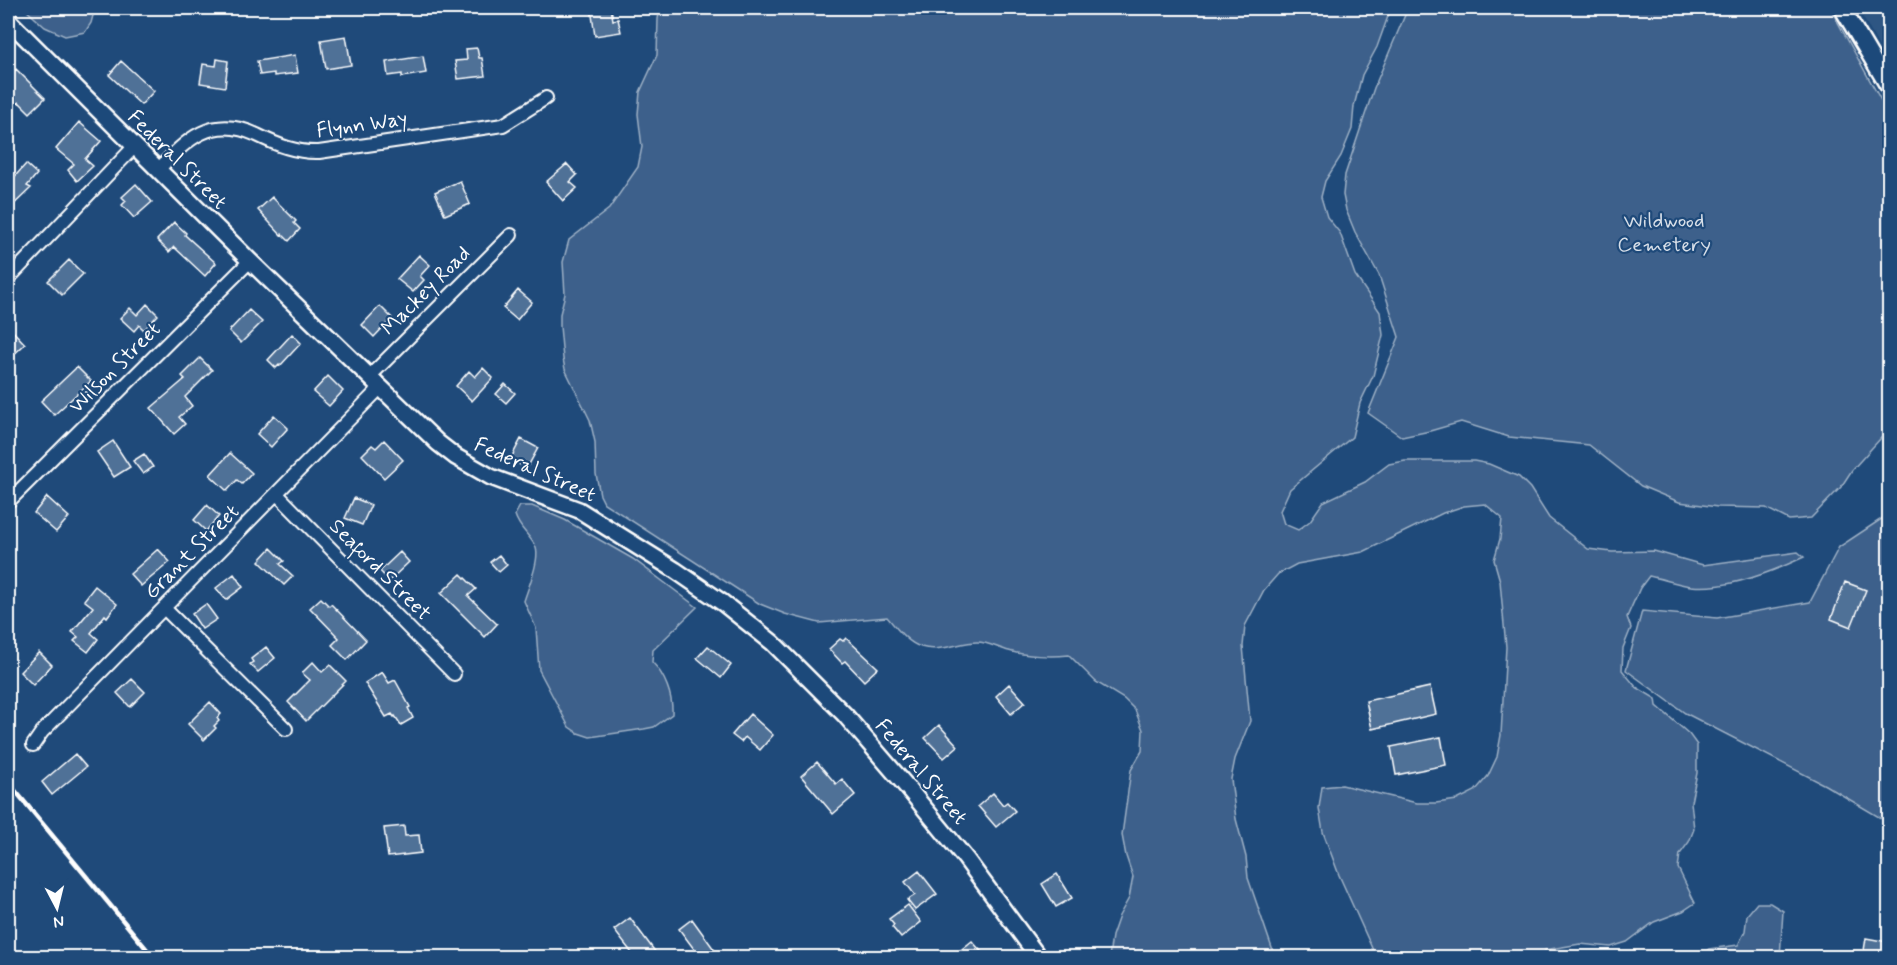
<svg xmlns="http://www.w3.org/2000/svg" width="1897" height="965" font-family="Mynerve,sans-serif">
	<rect width="100%" height="100%" fill="#1f4a7a"/>
	<filter id="ink" filterUnits="userSpaceOnUse"><feTurbulence type="fractalNoise" baseFrequency=".0167" numOctaves="2"/><feDisplacementMap in="SourceGraphic" scale="12" xChannelSelector="R" yChannelSelector="G"/><feConvolveMatrix kernelMatrix="1 2 1 2 8 2 1 2 1" color-interpolation-filters="sRGB"/></filter>
	<g filter="url(#ink)">
		<!-- built -->
		<path fill="#2e5683" d="M1858 8H1889V65Z"/>
		<!-- green -->
		<path fill="#3c618b" stroke="#9eb0c5" stroke-width="1.5" d="M24 8H95L91 23 85 32 65 36 45 27Z
			M660 8H1391L1377 47 1362 75 1354 106 1352 129 1341 156 1325 181 1321 197 1327 217 1340 233 1355 275 1380 312 1383 335 1373 376 1360 403 1352 437 1290 489 1280 511 1284 524 1298 530 1310 521 1323 502 1365 482 1389 464 1405 461H1474L1489 464 1519 477 1530 488 1549 518 1588 549 1612 552 1654 551 1703 565 1798 552 1804 557C1772 572 1726 590 1691 586 1677 584 1663 579 1649 576L1640 588 1627 617 1631 628 1623 648 1622 670 1636 687 1656 699 1657 706 1689 734 1697 745V773L1691 802 1694 829 1689 842 1680 854 1678 868 1695 903 1683 911 1654 922 1627 942 1611 947 1580 944 1545 950 1544 958H1427L1420 955 1376 957 1339 875 1323 832 1319 808 1322 787 1342 785 1417 803H1436L1457 800 1475 791 1488 776 1497 757 1501 735 1506 647 1500 581 1494 560 1500 539 1502 518 1485 504 1464 506 1443 513 1363 552 1297 564 1278 574 1264 590 1245 626 1243 646 1250 721 1235 759 1231 779 1236 819 1246 857 1248 878 1275 957H1109L1112 936 1119 916 1129 898 1133 877 1126 856 1122 835 1131 770 1142 751 1143 730 1135 710 1124 699 1096 682 1069 655C1052 657 1025 656 1009 651 998 648 988 642 977 642 960 642 939 653 921 647 907 643 896 627 887 617L819 623 785 614 760 604 604 503 600 495 596 474 595 442 590 420 565 369 563 359 560 326V314L565 294 563 262 569 240 609 209 638 167 642 147 638 114 640 92 657 55 658 19Z
			M1408 8H1830L1889 115 1890 428 1852 470 1841 487 1811 518 1789 520 1766 508 1718 507 1679 502 1641 486 1589 445 1509 437 1461 422 1430 431 1402 437 1368 413 1399 337 1379 275 1355 232 1346 210 1343 195 1345 175 1374 88Z
			M520 506H532L565 520 633 559 697 607 653 650 652 662C665 675 673 696 672 714L654 727 644 729 590 737 578 733 569 727 539 670 536 628 524 601C528 588 540 560 536 548 531 536 519 529 515 515Z
			M1889 514V823L1825 785 1685 713 1626 670 1642 611 1717 618 1810 602 1839 547Z
			M1757 903H1770L1783 911 1780 957H1698L1709 949 1738 945 1745 931 1747 915Z"/>
		<!-- building -->
		<path fill="#507197" stroke="#fff" stroke-width="1.5" d="M591 8H611L613 20 618 19 621 32 595 36Z
			M346 36 351 65 326 69 321 40Z
			M477 48 479 58H482L485 76 458 79 455 61 467 60 466 49Z
			M295 55 298 73 274 76V73L260 75 257 61Z
			M423 56 426 73 402 77V74L388 76 386 62Z
			M217 59 228 61 225 87 200 83 203 64 216 66Z
			M121 61 154 91 141 105 109 75Z
			M16 69 45 98 30 113 19 102 8 113V78Z
			M79 122 101 141 85 159 93 166 77 181 68 170 74 164 56 149Z
			M26 164 37 174 27 186 31 188 8 210V184Z
			M567 164 577 175 570 182 577 188 563 201 546 182Z
			M460 181 470 204 445 215 435 192Z
			M136 184 152 202 134 218 122 205 126 201 122 197Z
			M272 197 296 221 294 223 300 229 289 241 282 234 281 235 258 210Z
			M174 222 186 233 185 235 216 263 205 276 174 247 169 252 157 240Z
			M419 255 430 265 420 276 424 280 413 292 397 279Z
			M69 260 83 274 62 295 48 281Z
			M518 290 532 302 517 320 503 308Z
			M147 304 158 315 144 330 139 325 134 331 120 318 130 308 137 315Z
			M380 306 392 318 374 337 362 325Z
			M249 310 262 322 241 343 229 331Z
			M8 326 25 344 8 360Z
			M292 334 301 343 280 366 279 365 276 368 268 360Z
			M200 358 212 370 185 397 192 406 179 417 185 424 174 434 151 408 185 379 182 376Z
			M77 367 91 381 54 415 41 401Z
			M483 368 493 378 472 401 456 386 469 371 475 377Z
			M328 376 343 391 329 406 313 392Z
			M505 384 515 393 506 403 496 394Z
			M274 415 288 428 271 447 257 434Z
			M521 439 538 448 527 468 510 460Z
			M384 440 403 460 384 478 362 455 372 445 376 448Z
			M113 441 130 467 114 477 97 452Z
			M230 453 252 473 242 484 237 480 227 491 210 475Z
			M144 454 153 467 143 474 133 461Z
			M47 497 69 517 56 532 34 513Z
			M354 498 371 505 362 525 345 518Z
			M207 505 219 516 206 531 194 520Z
			M271 548 284 561 280 564 293 576 284 585 259 561Z
			M158 549 170 562 141 586 130 574Z
			M400 552 409 562 389 581 380 571Z
			M499 555 507 565 499 572 490 562Z
			M234 574 243 587 226 600 216 588Z
			M461 574 476 589 468 596 497 624 485 637 441 593Z
			M1845 582 1866 590 1851 627 1831 619Z
			M95 586 117 604 107 617 105 615 91 633 98 639 88 652 74 641 78 637 72 632 93 607 84 600Z
			M321 598 329 606 331 604 366 640 347 660 332 645 339 638 310 608Z
			M206 604 217 619 202 629 192 614Z
			M846 638 878 668 864 681 845 661 842 663 829 649 840 639 843 641Z
			M708 646 731 665 721 678 697 658Z
			M266 647 275 658 258 672 250 664 253 662 251 659Z
			M39 652 52 665 33 685 20 672Z
			M313 662 322 672 330 665 346 681 306 721 288 702 310 680 302 673Z
			M382 672 389 683 395 680 410 707 408 708 413 718 401 725 395 716 394 717 392 714 386 717 365 683Z
			M132 679 145 692 130 707 117 693Z
			M1009 684 1025 702 1011 714 996 696Z
			M1430 687 1436 714 1372 729 1366 701Z
			M210 702 221 714 217 718 219 721 214 726 216 728 204 740 188 724Z
			M750 714 773 735 760 750 745 737 741 742 732 735Z
			M939 725 958 746 944 758 925 738Z
			M1441 737 1446 765 1396 775 1391 747Z
			M75 754 86 767 52 795 42 782Z
			M817 762 836 784 842 779 855 795 833 814 801 776Z
			M993 793 1003 805 1007 802 1015 811 996 827 978 806Z
			M404 826 405 836 419 835 421 853 388 857 384 828Z
			M919 871 937 894 915 910 907 900 915 895 905 882Z
			M1057 874 1072 898 1056 907 1042 884Z
			M908 905 921 922 901 938 892 927 894 925 889 919Z
			M630 918 659 957H635L614 930Z
			M692 919 716 952 708 957H700L679 929Z
			M1866 938 1888 942 1886 957H1863Z
			M972 941 986 957H952Z"/>
		<g fill="none" stroke-linecap="round" stroke-linejoin="round">
			<!-- minor casing -->
			<g stroke="#fff" stroke-width="16">
				<path id="minor" d="M158 170C187 139 212 114 257 135 277 145 297 153 319 152L503 125 546 98
					M8 279 134 147
					M370 376 511 235
					M277 494 454 674
					M8 502 250 261
					M164 608 286 729
					M33 745 42 732 381 387"/>
			</g>
			<!-- tertiary casing -->
			<g stroke="#fff" stroke-width="20">
				<path id="tertiary" d="M1842 8 1890 89
					M8 20 250 261 438 443 456 457 491 477 579 510 675 570 723 603 773 643 845 715 907 787 966 859 1039 958"/>
			</g>
			<!-- minor -->
			<use href="#minor" stroke="#1f4a7a" stroke-width="12"/>
			<!-- tertiary -->
			<use href="#tertiary" stroke="#1f4a7a" stroke-width="15"/>
			<!-- rail -->
			<path stroke="#fff" stroke-width="4.5" d="M8 782 154 958"/>
		</g>
	</g>
	<g text-anchor="middle" dominant-baseline="central" stroke-width="4.5" stroke-linejoin="round" paint-order="stroke">
		<!-- street labels -->
		<g font-size="21" fill="#fff" stroke="#1f4a7a">
			<text transform="translate(362 125) rotate(-8)">Flynn Way</text>
			<text transform="translate(177 160) rotate(45)">Federal Street</text>
			<text transform="translate(426 291) rotate(-45)">Mackey Road</text>
			<text transform="translate(115 368) rotate(-45)">Wilson Street</text>
			<text transform="translate(535 470) rotate(24)">Federal Street</text>
			<text transform="translate(192 552) rotate(-45)">Grant Street</text>
			<text transform="translate(380 570) rotate(45)">Seaford Street</text>
			<text transform="translate(921 772) rotate(50)">Federal Street</text>
		</g>
		<!-- park labels -->
		<g font-size="21" fill="#d8dfe8" stroke="#1f4a7a">
			<text x="1664" y="221">Wildwood<tspan x="1664" dy="24">Cemetery</tspan></text>
		</g>
	</g>
	<!-- margin -->
	<rect width="1897" height="965" fill="none" stroke="#1f4a7a" stroke-width="30"/>
	<rect x="15" y="15" width="1867" height="935" fill="none" stroke="#fff" stroke-width="2" filter="url(#ink)"/>
	<!-- north arrow -->
	<g transform="translate(57 908) rotate(173)" stroke="#1f4a7a" stroke-width="4.5" paint-order="stroke">
	<path d="M0-4.5L10 22L0 15L-10 22Z" fill="#ffffff"/>
	<text y="-9" font-size="16" font-weight="bold" text-anchor="middle" fill="#ffffff">N</text>
	</g>
</svg>
